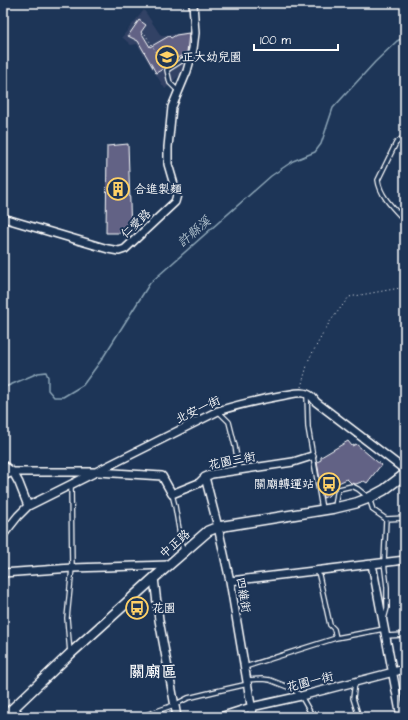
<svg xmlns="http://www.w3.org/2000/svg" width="408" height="720" font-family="'Architects Daughter','LXGW WenKai TC',sans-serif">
	<rect width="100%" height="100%" fill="#1d3557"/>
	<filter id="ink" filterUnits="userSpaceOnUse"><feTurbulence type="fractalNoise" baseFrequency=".025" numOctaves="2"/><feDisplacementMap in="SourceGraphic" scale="8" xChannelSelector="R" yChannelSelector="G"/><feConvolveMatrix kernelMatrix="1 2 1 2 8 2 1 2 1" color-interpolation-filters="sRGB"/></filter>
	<g filter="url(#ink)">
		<!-- built -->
		<path fill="#324265" d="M144 10 161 36 190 32V46L186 69 165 89 137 44 131 45 122 37Z"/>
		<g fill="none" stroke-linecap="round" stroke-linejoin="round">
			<!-- stream -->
			<path stroke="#8ba4b6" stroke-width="1.5" d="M3 388 38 373 46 372 48 377V390L54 397H63L83 385 102 359 150 283 271 176 293 161 315 152 321 144 333 108 375 62 397 41 405 37"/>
		</g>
		<!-- building -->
		<path fill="#626285" stroke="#fff" d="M139 20 146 25 141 32 150 47 169 36 171 38 176 35 189 33 187 53 161 66 163 69 156 73 138 41 128 36Z
			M128 144 131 233H106L107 146Z
			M348 441 352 446 356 444 381 465 367 483 364 481 356 484 351 483 347 479 332 486V489L331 493 328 496 323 498 317 462 321 460V457Z"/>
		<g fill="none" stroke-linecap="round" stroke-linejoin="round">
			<!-- lane casing -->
			<g stroke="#fff" stroke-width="6">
				<path id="lane" d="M178 91 170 83 167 70 183 60
					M405 136 396 143 378 180C380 196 394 209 405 221
					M307 395 308 427 322 509
					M218 411 229 422 235 446 239 470
					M172 494 175 506 183 552
					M335 507 337 493 339 489 352 486 358 489 369 498 373 510 386 519 384 562 387 587V608L384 619
					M386 519 405 518
					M318 571 330 625 334 629 336 638
					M3 584 4 573
					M385 636 405 635
					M70 653 67 618 72 568 71 485
					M245 667 336 638 384 629
					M247 680 262 679 270 680 293 689 301 696 313 717
					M355 682 353 698 359 717
					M140 717 174 705 188 698 217 691 248 684"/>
			</g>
			<!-- street casing -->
			<g stroke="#fff" stroke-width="10">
				<path id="street" d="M3 218 108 249 119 251 125 249 175 202 177 195 168 164V147L172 107 187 71 193 49 195 33 193 3
					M3 465 13 472 19 483 28 506
					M3 476 13 472H98L162 476 172 494 199 483 205 477 212 474 293 462 312 456
					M205 477 218 527 230 581 253 717
					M3 535 18 516 28 506 218 411C240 404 263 399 285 395 292 394 301 391 307 394 311 395 314 399 316 402L405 470
					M372 564 401 717
					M3 573 72 568 169 565
					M154 578 159 620 177 717
					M230 581 405 560
					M220 717 251 707 301 696 405 669"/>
			</g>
			<!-- secondary casing -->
			<g stroke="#fff" stroke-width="12">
				<path id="secondary" d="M13 709 20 717
					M4 717 70 654 154 578 208 531 218 527 335 508 356 503 369 498 384 490 405 474"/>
			</g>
			<!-- path -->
			<path stroke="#fff" stroke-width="1" stroke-dasharray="1 3" stroke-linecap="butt" d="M145 34 165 66
				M301 387 309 359 329 323 349 297 400 288"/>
			<!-- lane -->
			<use href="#lane" stroke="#1d3557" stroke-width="3.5"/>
			<!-- street -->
			<use href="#street" stroke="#1d3557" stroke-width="7"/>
			<!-- secondary -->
			<use href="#secondary" stroke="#1d3557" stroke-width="9"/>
		</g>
	</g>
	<!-- icons -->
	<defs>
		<g id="school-ring" transform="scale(1.15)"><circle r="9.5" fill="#1d3557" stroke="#ffd166" stroke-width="1.5"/><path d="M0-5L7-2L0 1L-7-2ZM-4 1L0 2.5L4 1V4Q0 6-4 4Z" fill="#ffd166"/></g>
		<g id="building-ring" transform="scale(1.15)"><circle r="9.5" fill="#1d3557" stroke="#ffd166" stroke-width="1.5"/><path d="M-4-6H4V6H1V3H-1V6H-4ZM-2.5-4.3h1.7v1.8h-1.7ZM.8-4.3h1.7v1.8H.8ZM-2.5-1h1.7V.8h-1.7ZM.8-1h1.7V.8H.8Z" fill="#ffd166"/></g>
		<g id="bus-ring" transform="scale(1.15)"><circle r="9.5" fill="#1d3557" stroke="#ffd166" stroke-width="1.5"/><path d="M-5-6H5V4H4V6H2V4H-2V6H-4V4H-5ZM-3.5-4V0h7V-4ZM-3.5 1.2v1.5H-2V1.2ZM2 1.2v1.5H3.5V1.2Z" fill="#ffd166"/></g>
	</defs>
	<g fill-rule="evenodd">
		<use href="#school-ring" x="167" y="57"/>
		<use href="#building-ring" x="118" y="189"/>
		<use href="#bus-ring" x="329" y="484"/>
		<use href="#bus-ring" x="137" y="608"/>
	</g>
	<g text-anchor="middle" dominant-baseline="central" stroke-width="4" stroke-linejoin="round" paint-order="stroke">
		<!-- poi labels -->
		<g font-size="12" fill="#fff" stroke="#1d3557" text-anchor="start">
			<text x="182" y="57">正大幼兒園</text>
			<text x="134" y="189">合進製麵</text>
			<text x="314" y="484" text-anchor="end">關廟轉運站</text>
			<text x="152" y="608">花園</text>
		</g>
		<!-- street labels -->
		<g font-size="12" fill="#fff" stroke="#1d3557">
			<text transform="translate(136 224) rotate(-43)">仁愛路</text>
			<text transform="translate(198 410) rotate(-25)">北安一街</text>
			<text transform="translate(232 461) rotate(-11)">花園三街</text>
			<text transform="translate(175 544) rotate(-41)">中正路</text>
			<text transform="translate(243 595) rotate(80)">四維街</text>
			<text transform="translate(310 682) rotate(-14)">花園一街</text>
		</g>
		<!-- water labels -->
		<g font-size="13" font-style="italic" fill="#b2c3ce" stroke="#1d3557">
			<text transform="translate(194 232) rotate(-41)">許縣溪</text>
		</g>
		<!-- district labels -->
		<g font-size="16" font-weight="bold" fill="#fff" stroke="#1d3557">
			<text x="153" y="672">關廟區</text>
		</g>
	</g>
	<!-- margin -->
	<rect width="408" height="720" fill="none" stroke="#1d3557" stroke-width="16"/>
	<rect x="8" y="8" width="392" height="704" fill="none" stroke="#fff" stroke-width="1.5" filter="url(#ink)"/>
	<!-- scale -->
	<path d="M254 44v6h84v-6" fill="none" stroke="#ffffff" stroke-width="2"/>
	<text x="260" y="44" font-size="12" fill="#ffffff" stroke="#1d3557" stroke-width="3" paint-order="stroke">100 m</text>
</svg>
